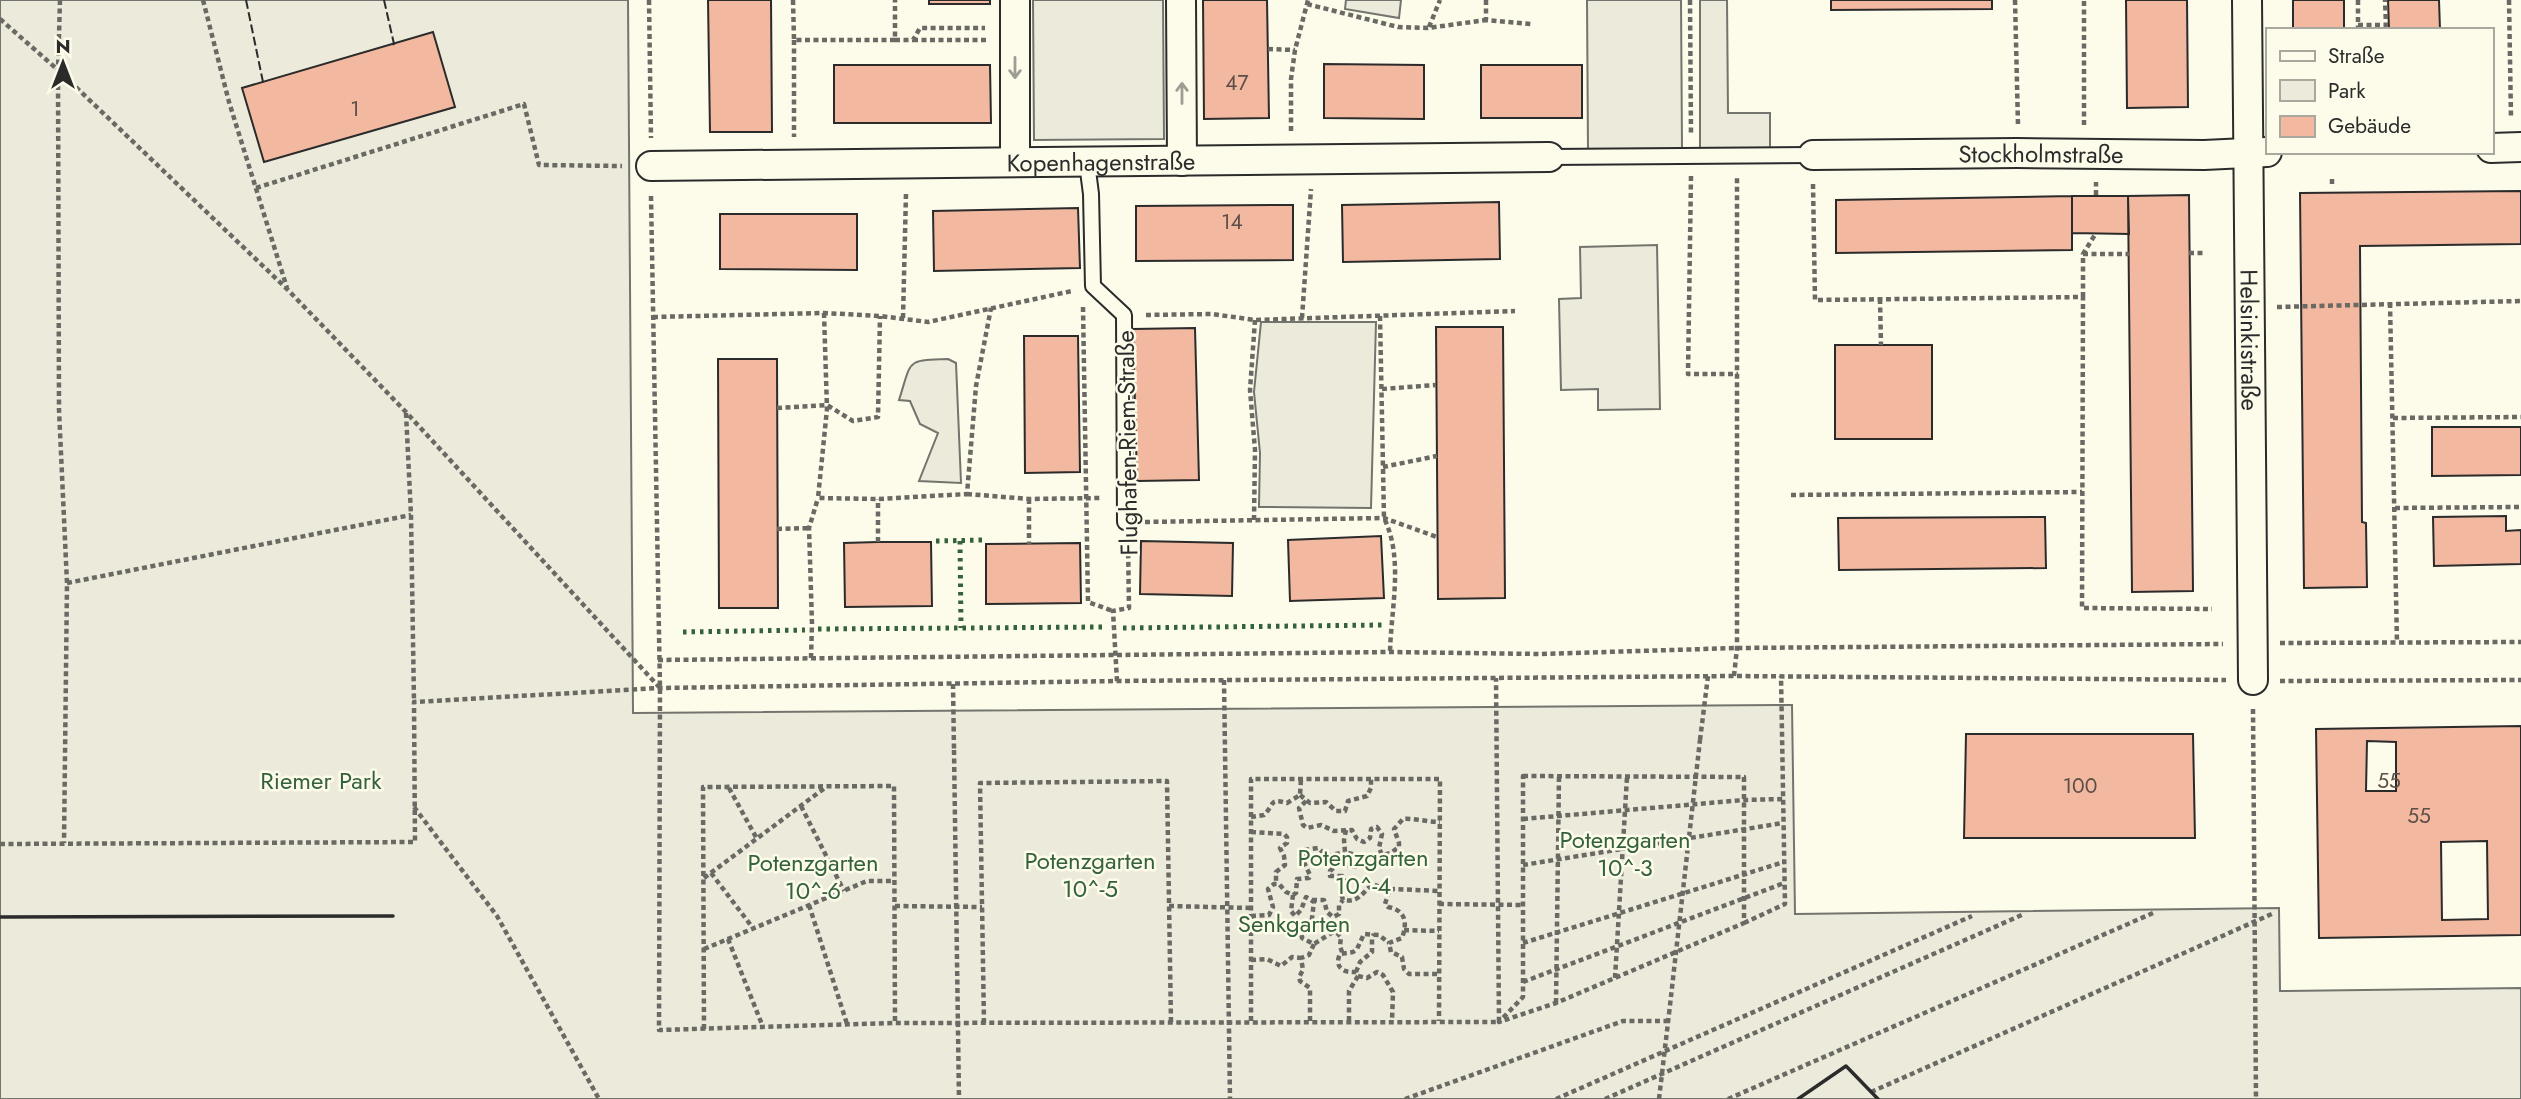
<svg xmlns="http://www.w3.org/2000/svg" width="2521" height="1099" font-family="Jost,sans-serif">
	<rect width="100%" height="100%" fill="#fdfbea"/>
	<!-- green -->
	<path fill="#ecebdb" stroke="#74746e" stroke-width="2" d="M0 0H628L633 713 1792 705 1795 914 2279 908 2280 991 2521 988V1099H0Z
		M1033 0H1163L1164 139 1034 140Z
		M1346 0H1401L1399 18 1345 9Z
		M1587 0H1681L1682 149 1588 150Z
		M1700 0H1727L1728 113H1770V149L1700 150Z
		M1657 245 1660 409 1598 410V389L1561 390 1559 299 1581 298 1580 247Z
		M1261 322H1376L1371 508 1259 507 1260 453 1254 392Z
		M948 359 956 363 961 483 919 481 938 433 920 424 910 401 899 400C912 360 905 360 948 359Z"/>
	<!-- building -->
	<path fill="#f2b8a0" stroke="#2b2b2b" stroke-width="2" fill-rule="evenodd" d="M708 0H771L772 132H710Z
		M929 0H990V4H929Z
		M1203 0H1267L1269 118 1204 119Z
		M1831 0H1992V9L1831 10Z
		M2126 0H2187L2188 107 2127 108Z
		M2293 0H2344V28H2293Z
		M2388 0H2439L2440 30H2389Z
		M433 32 455 107 264 162 242 88Z
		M1324 64 1424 65V119L1324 118Z
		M834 65H990L991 123H834Z
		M1481 65H1582V118H1481Z
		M2521 191V244L2360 246 2362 522 2366 523 2367 587 2304 588 2300 193Z
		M2189 195 2193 591 2132 592 2128 196Z
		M2072 196V250L1836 253V200Z
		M2072 196H2128L2129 234 2072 233Z
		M1499 202 1500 259 1343 262 1342 205Z
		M1276 205H1293V260L1136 261V206Z
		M1078 208 1080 268 934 271 933 211Z
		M720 214H857V270L720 269Z
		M1436 327H1503L1505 598 1438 599Z
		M1195 328 1199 480 1137 481 1133 329Z
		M1024 336H1078L1080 472 1025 473Z
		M1835 345H1932V439H1835Z
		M718 359H777L778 608H719Z
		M2432 427H2521V475L2432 476Z
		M2506 516V531L2521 530V564L2434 566 2433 517Z
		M2045 517 2046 568 1839 570 1838 518Z
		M1381 536 1384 598 1290 601 1288 540Z
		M1141 541 1233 543 1232 596 1140 594Z
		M878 542H931L932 606 845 607 844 543Z
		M1080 543 1081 603 986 604V544Z
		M2521 726V935L2319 938 2316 729ZM2367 741 2396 742V791H2366ZM2487 841 2488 919 2442 920 2441 842Z
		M1966 734H2193L2195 838H1964Z"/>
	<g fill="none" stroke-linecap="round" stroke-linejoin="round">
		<!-- lane casing -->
		<g stroke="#2b2b2b" stroke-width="18">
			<path id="lane" d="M1549 157 1813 155
				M1087 163 1091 194 1093 286 1124 315 1125 522"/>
		</g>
		<!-- street casing -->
		<g stroke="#2b2b2b" stroke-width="32">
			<g id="street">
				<path d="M1015 0V162"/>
				<path d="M1181 0 1182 161"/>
				<path id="s1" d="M2247 0 2253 680"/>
				<path d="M2491 148 2521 147"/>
				<path id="s2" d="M1813 155 2017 153 2204 155 2267 152"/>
				<path id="s3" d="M651 166 1549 157"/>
			</g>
		</g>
		<!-- path -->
		<path stroke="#6a6964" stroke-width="4.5" stroke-dasharray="5 3.5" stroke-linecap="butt" d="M60 0 58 70 59 410 67 583 64 843
			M203 0 229 102 287 288
			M649 0 651 138
			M793 0 794 40H895V0
			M1486 0V20L1531 24
			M1690 0 1691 136
			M2015 0 2018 125
			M2358 0V30
			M2509 0 2511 118
			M1307 4 1398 27 1428 28 1486 20
			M0 19 58 70 287 289 405 411 660 688
			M2358 25H2386L2385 0
			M1429 27 1440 0
			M794 40V137
			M895 40H913L920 28H985
			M913 40H986
			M1268 49 1295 50
			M2084 125V0
			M1291 131V79L1295 50 1308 0
			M1691 176 1688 374H1738
			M2332 179V184
			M1813 184 1815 300 2083 297 2082 608 2212 609
			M256 188 524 104 539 165 622 166
			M2096 195V182
			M651 196 660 688 659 1030 895 1023 1499 1022 1496 678
			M2189 253H2206
			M2083 254H2129
			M2083 297V254L2096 233
			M1880 299 1881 345
			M2390 303 2397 643
			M1083 307 1088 602 1113 611
			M2277 307 2521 301
			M824 313 827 409 818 498 878 499 967 494 976 386 991 308
			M1146 315 1212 314 1255 320 1515 311
			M1380 316 1384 518C1404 559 1391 608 1390 652
			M653 317 824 313 880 316 928 322 1072 291
			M903 318 906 193
			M1302 318 1311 189
			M1382 389 1436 385
			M777 408 827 405 853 421 878 417 880 316
			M406 413 411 515 414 702
			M2393 418 2521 417
			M1383 467 1437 456
			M967 494 1029 499 1102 498
			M1791 495 2082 492
			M1029 499V544
			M2395 508 2521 507
			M1254 520 1255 450 1250 390 1255 320
			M1145 522 1384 518 1437 537
			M777 529 809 528
			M878 542V499
			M67 583 411 515
			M2280 643 2521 642
			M811 658 812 624 809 528 818 498
			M658 660 1390 652 1540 654 1737 648 2223 644
			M1734 676 1737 648V177
			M1224 680 1230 1099
			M1117 681 1113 611 1129 608 1128 542
			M2280 681 2521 680
			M953 684 954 750
			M2253 709 2256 1099
			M1700 740 1708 676
			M1523 776 1744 777V923L1556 1003 1499 1022 1523 997Z
			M729 788 757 839
			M1300 795 1310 803 1326 802 1336 811H1345L1348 801 1367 796 1371 788V779
			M1306 801 1299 808 1303 825 1307 828 1321 825 1334 831 1352 830 1357 839 1364 842 1370 838 1371 829 1377 827 1382 834 1379 848 1382 855 1391 853 1399 847V843L1394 829 1403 819C1414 818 1427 822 1440 822
			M801 806 844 891
			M414 807 497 916 599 1099
			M1251 817 1264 815C1275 804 1269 798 1287 803L1300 795 1301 779
			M1523 819 1744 800 1783 799
			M1346 830 1344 840 1345 852 1360 856 1361 860 1359 867 1338 864 1330 871V876H1342L1345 881 1341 893 1343 900C1360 903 1362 892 1373 884L1389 891 1394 889 1439 891
			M1251 832 1284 834 1287 837V843L1280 848 1284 856 1285 865 1276 872V884
			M0 844 415 842 414 702 660 688 1117 681 1734 676 2226 680
			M1523 865 1783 823
			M711 873 753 928
			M704 878 826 787
			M1389 891 1385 904 1388 907C1405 910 1408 922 1402 938L1389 943 1391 952 1402 957 1404 969 1409 974H1439
			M1293 895 1296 893 1297 879 1309 878 1310 875 1302 858 1305 850 1318 848 1327 856 1345 852
			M1312 900H1324L1327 912 1333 917 1339 914V905L1343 900
			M1439 904 1523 905
			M809 905 847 1024
			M895 906 982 907
			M1169 906 1251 908
			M1251 916 1269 915 1273 907 1268 889 1274 884H1279L1286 892 1293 895 1291 911 1295 916 1301 910 1306 897 1314 902 1311 926 1301 932 1302 938 1314 944 1333 932 1337 933 1341 937 1340 946 1342 952
			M1744 923 1785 904 1781 676
			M1404 930 1439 931
			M728 939 763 1027
			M1523 943 1784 862
			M704 949 867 881H894
			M1251 960 1267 959 1281 966 1292 957 1301 958
			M1356 972 1360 962 1372 952V938L1374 934
			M1358 976 1367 978 1377 972 1383 975 1393 992 1392 1021
			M1615 978 1627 777
			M1523 982 1784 883
			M1556 1003 1559 776
			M1251 1021V779H1440L1439 1021
			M1310 1021V988L1300 981 1299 977 1303 970 1301 958 1309 955 1314 944
			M1349 1021V991L1358 976 1356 972C1343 973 1334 967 1340 954L1353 952 1357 949 1364 934 1379 935 1389 943
			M984 1023 980 783 1167 781 1171 1022
			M704 1029 703 787 894 786 895 1023
			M1871 1092 2274 913
			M1405 1099 1623 1021H1668
			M1556 1099 1972 916
			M1605 1099 2024 914
			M1659 1099 1669 1014
			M1728 1099 2153 913"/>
		<!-- lane -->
		<use href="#lane" stroke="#fdfbea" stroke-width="14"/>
		<!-- street -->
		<use href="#street" stroke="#fdfbea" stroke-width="28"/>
		<!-- path-bridge -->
		<path stroke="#6a6964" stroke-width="4.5" stroke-dasharray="5 3.5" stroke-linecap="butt" d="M954 750 959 1099
			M1669 1014 1700 740"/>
		<!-- hedge -->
		<path stroke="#34623c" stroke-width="5" stroke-dasharray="3.5 5" stroke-linecap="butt" d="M936 541 984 540
			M960 541 961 628
			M1123 628 1382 625
			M818 629 1102 627
			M683 632 805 630"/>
		<!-- fence -->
		<path stroke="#2b2b2b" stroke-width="2" stroke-dasharray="9 3.5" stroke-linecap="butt" d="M246 0 263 82 267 81
			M384 0 394 44 391 45"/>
		<!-- wall -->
		<path stroke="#2b2b2b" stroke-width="3.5" d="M0 917 393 916
			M1798 1099 1846 1066 1878 1099"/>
	</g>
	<!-- one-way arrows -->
	<defs><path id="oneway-shaft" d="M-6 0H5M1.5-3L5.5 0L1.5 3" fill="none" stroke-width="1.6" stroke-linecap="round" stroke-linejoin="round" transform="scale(1.75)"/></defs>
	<g stroke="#9e9d94">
		<use href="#oneway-shaft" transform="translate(1015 68) rotate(90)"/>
		<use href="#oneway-shaft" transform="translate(1182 93) rotate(-90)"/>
	</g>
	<g text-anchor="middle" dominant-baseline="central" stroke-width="5" stroke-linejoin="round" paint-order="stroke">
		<!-- number labels -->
		<g font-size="21" fill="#5d4e48">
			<text x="1237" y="83">47</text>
			<text x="355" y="109">1</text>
			<text x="1232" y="222">14</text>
			<text x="2389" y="781">55</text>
			<text x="2080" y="786">100</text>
			<text x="2419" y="816">55</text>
		</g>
		<!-- street labels -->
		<g font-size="24" fill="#2b2b2b" stroke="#fdfbea">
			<text stroke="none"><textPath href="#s2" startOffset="228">Stockholmstraße</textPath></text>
			<text stroke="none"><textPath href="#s3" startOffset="450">Kopenhagenstraße</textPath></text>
			<text stroke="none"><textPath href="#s1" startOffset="340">Helsinkistraße</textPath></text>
			<text transform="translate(1127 443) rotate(-91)">Flughafen-Riem-Straße</text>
		</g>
		<!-- park labels -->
		<g font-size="24" fill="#34623c" stroke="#fdfbea">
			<text x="321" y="780">Riemer Park</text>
			<text x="1625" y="839">Potenzgarten<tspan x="1625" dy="28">10^-3</tspan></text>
			<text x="1363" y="857">Potenzgarten<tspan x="1363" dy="28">10^-4</tspan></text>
			<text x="1090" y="860">Potenzgarten<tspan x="1090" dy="28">10^-5</tspan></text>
			<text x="813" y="862">Potenzgarten<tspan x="813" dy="28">10^-6</tspan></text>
			<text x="1294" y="923">Senkgarten</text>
		</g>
	</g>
	<!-- legend -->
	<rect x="2266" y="28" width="228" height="126" fill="#fdfbea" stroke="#a9a89e" stroke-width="2"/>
	<rect x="2280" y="51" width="35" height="10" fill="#fdfbea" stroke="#a9a89e" stroke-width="2"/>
	<text x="2328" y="63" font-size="21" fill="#2b2b2b">Straße</text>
	<rect x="2280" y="80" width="35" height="21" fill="#ecebdb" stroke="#a9a89e" stroke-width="2"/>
	<text x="2328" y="98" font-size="21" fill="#2b2b2b">Park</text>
	<rect x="2280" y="116" width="35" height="21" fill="#f2b8a0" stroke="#a9a89e" stroke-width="2"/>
	<text x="2328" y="133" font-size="21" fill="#2b2b2b">Gebäude</text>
	<!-- north arrow -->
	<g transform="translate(63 63)" stroke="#fdfbea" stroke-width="5" paint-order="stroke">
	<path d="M0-5L12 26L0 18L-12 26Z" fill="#2b2b2b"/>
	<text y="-10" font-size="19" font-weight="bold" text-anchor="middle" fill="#2b2b2b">N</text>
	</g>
</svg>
